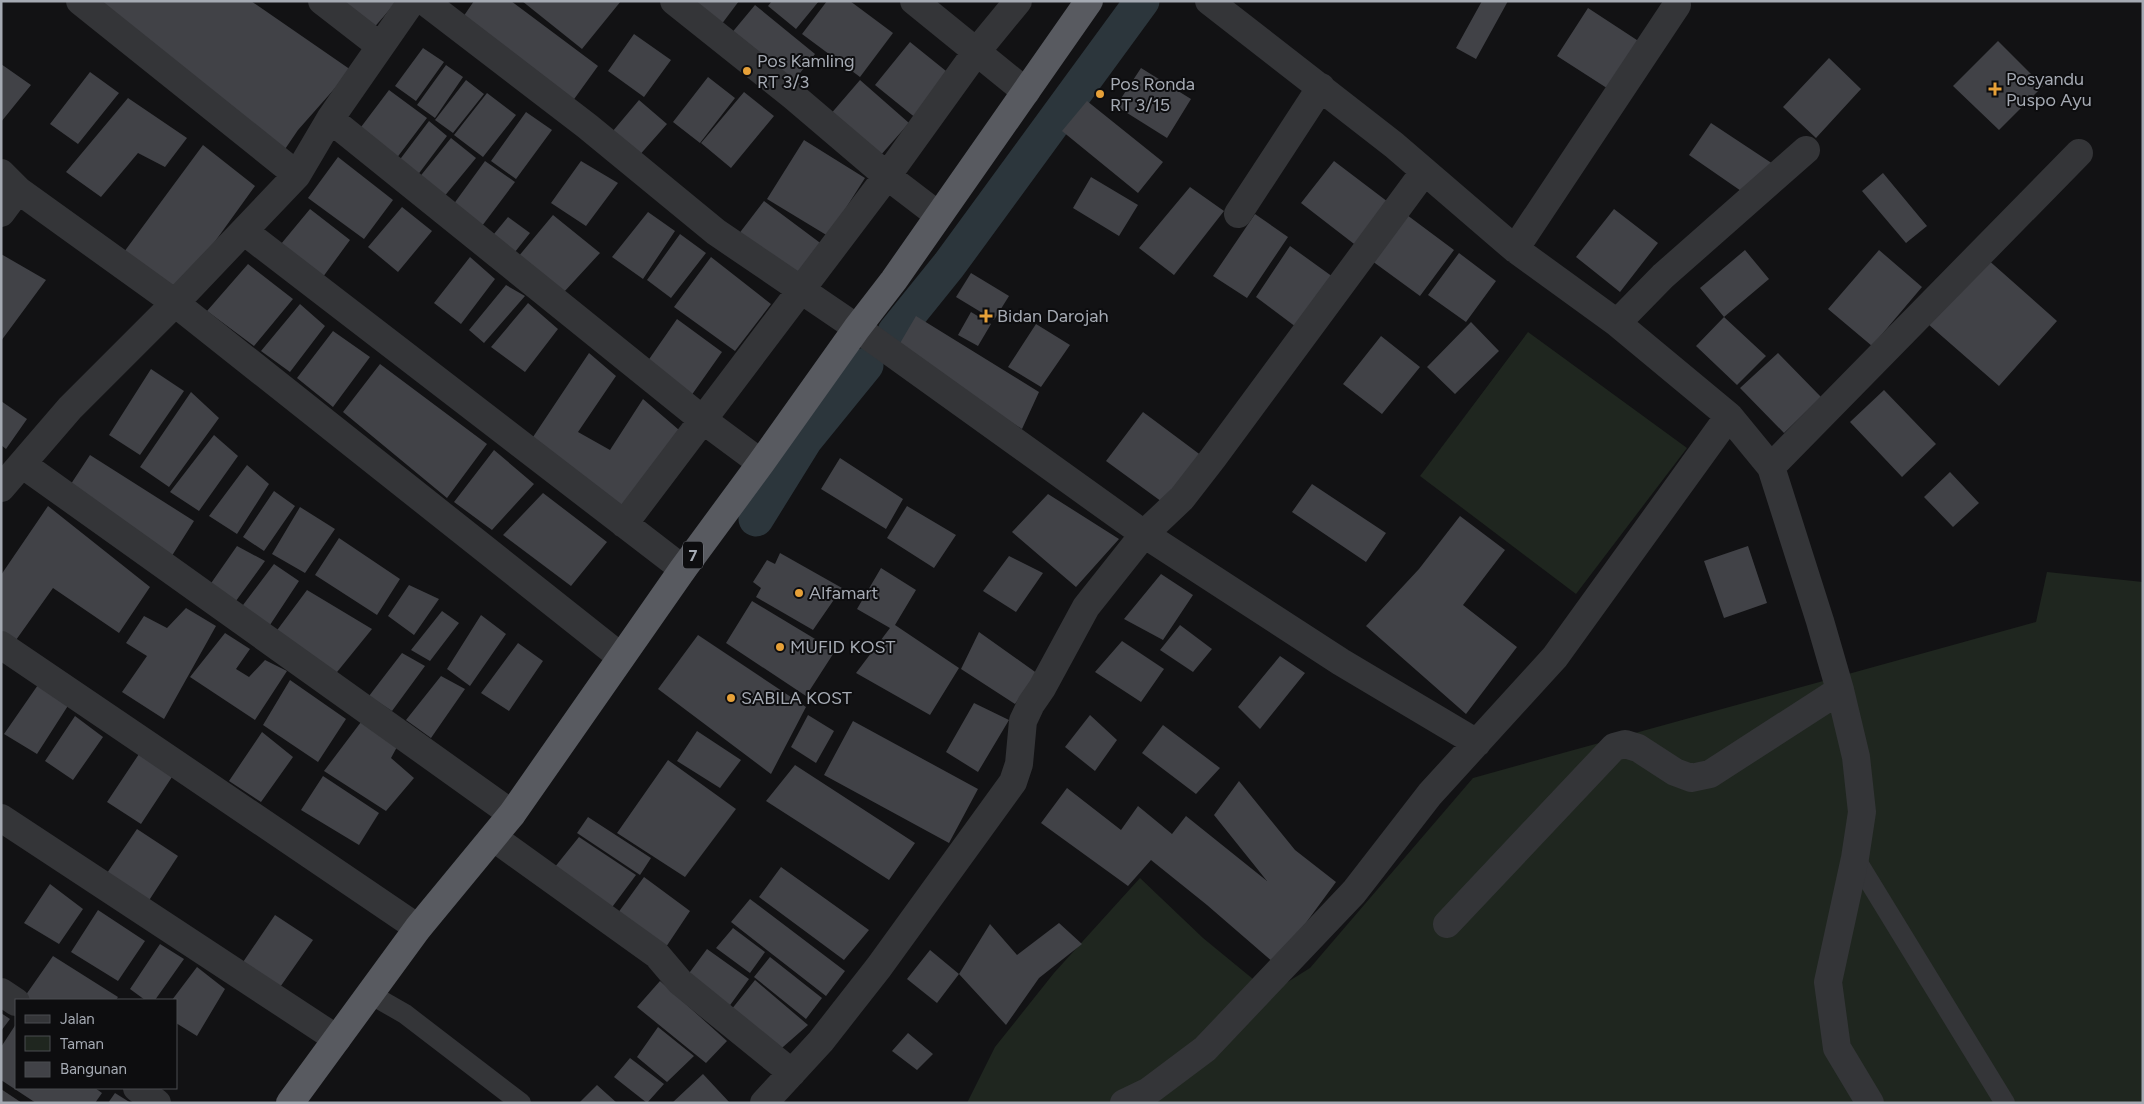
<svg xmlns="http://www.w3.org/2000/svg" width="2144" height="1104" font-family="Figtree,sans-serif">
	<rect width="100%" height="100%" fill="#121214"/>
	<!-- green -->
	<path fill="#1f261f" d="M1528 332 1687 448 1576 594 1420 476Z
		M2047 572 2143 582V1103H967L995 1047 1054 973 1140 878 1203 938 1270 993 1310 968 1473 778 2036 622Z"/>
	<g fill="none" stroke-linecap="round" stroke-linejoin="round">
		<!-- canal -->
		<path stroke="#2c363c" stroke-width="35" d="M895 332 949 265 1142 1
			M756 519 805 440 866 365"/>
	</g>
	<!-- building -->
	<path fill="#414247" d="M97 1H251L351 70 298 130 281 155Z
		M334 1H397L372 30Z
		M474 1H511L598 66 572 102 461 20Z
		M522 1H621L582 49Z
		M681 1H739L718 29Z
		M772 1H819L796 29 768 6Z
		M827 1H850L893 33 860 77 802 34Z
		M1482 1H1508L1476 59 1456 48Z
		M755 5 815 54 789 87 725 41Z
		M1588 8 1643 44 1613 92 1557 56Z
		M634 34 671 60 644 97 608 71Z
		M1998 41 2043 86 1999 130 1953 86Z
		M910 42 951 75 917 119 875 85Z
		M423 48 444 62 416 101 395 86Z
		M1829 58 1861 89 1816 138 1783 107Z
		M1 64 31 85 1 122Z
		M446 65 463 77 435 118 417 105Z
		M1141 68 1191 99 1167 138 1116 106Z
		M90 72 119 93 78 144 50 124Z
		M708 77 735 98 700 143 673 122Z
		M466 80 484 94 453 133 435 120Z
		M860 80 909 123 880 156 829 116Z
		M389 90 427 118 396 159 358 131Z
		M744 92 774 116 731 168 701 143Z
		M487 93 516 115 483 157 454 135Z
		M128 98 187 138 165 167 138 153 101 197 66 172Z
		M639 100 667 124 637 158 607 138Z
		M1087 101 1163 162 1138 193 1062 131Z
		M526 112 552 130 516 179 491 161Z
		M429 121 447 136 414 180 395 166Z
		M1711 123 1773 164 1744 193 1689 155Z
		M451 138 476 158 443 198 418 179Z
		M804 140 865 178 828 236 767 199Z
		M203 145 255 186 180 290 124 252Z
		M338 157 393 200 364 239 308 198Z
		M485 161 515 182 482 226 453 205Z
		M581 161 618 183 586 226 551 203Z
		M1334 161 1392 205 1358 247 1301 203Z
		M1883 173 1927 226 1906 243 1862 191Z
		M1091 177 1138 205 1119 236 1073 208Z
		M1190 187 1224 211 1174 275 1139 248Z
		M764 201 823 245 797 279 738 235Z
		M402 207 432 231 398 272 368 247Z
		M310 209 350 240 320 281 276 250Z
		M1614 209 1658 243 1620 292 1576 257Z
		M648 212 675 231 643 279 612 257Z
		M1403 212 1454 250 1420 296 1368 258Z
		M1255 214 1288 237 1247 298 1213 276Z
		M553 215 600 253 564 292 518 257Z
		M508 217 530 233 511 257 489 240Z
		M680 234 706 253 671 298 647 280Z
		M1290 246 1333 277 1296 327 1256 297Z
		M1745 250 1769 279 1724 317 1700 288Z
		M1879 250 1922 287 1872 346 1828 309Z
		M1459 253 1496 281 1466 322 1428 295Z
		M1 254 46 280 1 341Z
		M470 257 495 279 461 324 434 303Z
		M711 257 771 304 735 351 674 307Z
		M1986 258 2057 321 1999 386 1928 324Z
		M248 264 293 299 254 346 207 311Z
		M971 273 1009 296 994 320 956 297Z
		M506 285 525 296 484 343 469 330Z
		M528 303 558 329 525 372 491 347Z
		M300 304 325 326 290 372 261 351Z
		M971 312 991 324 978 346 958 335Z
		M916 316 1039 392 1022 429 896 350Z
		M1724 317 1766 356 1737 385 1696 346Z
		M677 319 722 352 691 396 645 365Z
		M1471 322 1499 351 1455 394 1427 367Z
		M1036 324 1070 345 1041 387 1008 367Z
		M333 331 370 357 333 407 297 378Z
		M1381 336 1420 367 1382 414 1343 384Z
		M589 353 616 376 578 432 610 450 643 399 679 430 622 506 529 443Z
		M1778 353 1821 397 1784 433 1740 388Z
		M380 364 487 444 447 498 343 412Z
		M151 369 184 391 140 455 109 435Z
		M1884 390 1936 444 1902 477 1850 422Z
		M191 392 219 418 169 487 140 467Z
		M1 401 27 419 6 449 1 445Z
		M1143 412 1206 459 1169 507 1106 461Z
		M214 435 238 456 199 511 170 492Z
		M494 450 534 484 492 530 454 502Z
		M90 455 194 521 168 562 65 493Z
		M840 458 903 499 886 529 821 489Z
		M247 465 269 484 237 534 209 516Z
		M1950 472 1979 503 1953 527 1924 497Z
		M1312 484 1386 533 1366 562 1292 512Z
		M274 491 295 506 264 551 243 537Z
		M543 493 607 542 571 586 503 535Z
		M1048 494 1119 539 1076 587 1012 532Z
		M48 506 150 587 119 633 53 588 16 640 1 632V575Z
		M907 506 956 535 934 568 887 538Z
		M300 507 335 529 305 573 272 554Z
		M1460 516 1505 550 1463 605 1517 647 1466 714 1366 626 1419 569Z
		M339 538 400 579 377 615 315 575Z
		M237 546 265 561 233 605 207 589Z
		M1748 546 1767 603 1724 618 1704 561Z
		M780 553 842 588 813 630 756 597 761 588 753 582 767 560 775 564Z
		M1009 556 1043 573 1016 612 983 591Z
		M274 564 299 581 268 628 240 609Z
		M881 568 916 590 895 625 959 668 930 715 856 673 890 628 857 609Z
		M1161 574 1193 595 1163 640 1124 619Z
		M409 585 439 599 414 635 388 616Z
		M307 590 372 629 333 677 272 637Z
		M752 601 835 651 806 696 726 643Z
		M186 608 216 626 164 719 122 692 147 656 126 643 144 616 167 628Z
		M442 611 459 623 430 661 411 650Z
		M481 615 506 634 470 686 447 669Z
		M1180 625 1212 649 1193 672 1160 650Z
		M979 632 1038 674 1015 704 961 669Z
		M225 633 250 649 236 669 249 677 265 660 287 671 255 720 190 677Z
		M698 635 806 707 771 774 658 689Z
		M1122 641 1164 669 1141 702 1095 672Z
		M518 643 543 661 509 711 481 693Z
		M402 653 425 666 392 711 369 696Z
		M1280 656 1305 673 1260 729 1238 707Z
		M441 676 465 689 431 738 406 720Z
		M290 680 346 719 318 762 263 725Z
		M40 682 71 701 37 754 4 734Z
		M974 703 1009 720 978 772 946 752Z
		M808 715 834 731 816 763 791 747Z
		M1090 715 1117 740 1095 771 1065 747Z
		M75 716 103 737 73 780 45 761Z
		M364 718 397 747 391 758 414 778 386 811 324 771Z
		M853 721 978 789 949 843 824 775Z
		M1163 725 1220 768 1196 794 1142 753Z
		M697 731 741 760 720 788 677 761Z
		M262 732 293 757 261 802 229 781Z
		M139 754 172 777 141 824 107 802Z
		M668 760 736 809 685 877 617 833Z
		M795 765 915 843 889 880 766 801Z
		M323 776 379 813 359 845 301 810Z
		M1239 781 1295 850 1336 882 1297 935 1273 962 1207 905 1151 860 1128 886 1041 823 1067 788 1121 830 1138 806 1172 834 1186 816 1267 881 1214 815Z
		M588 817 651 858 640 875 577 833Z
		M137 829 178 856 146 905 105 876Z
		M579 837 636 875 607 914 550 873Z
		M781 867 869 930 844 960 759 897Z
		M644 877 690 911 664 950 615 917Z
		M50 884 83 909 59 944 24 923Z
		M750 899 845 971 826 996 731 922Z
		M98 910 145 941 118 981 71 952Z
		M275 915 313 940 278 990 241 965Z
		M1059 923 1082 944 1039 978 1006 1025 959 974 990 924 1017 955Z
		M733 928 765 952 750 973 716 948Z
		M160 944 184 959 155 1000H145L130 989Z
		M707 949 749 979 728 1008 687 976Z
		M930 950 959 974 937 1003 907 979Z
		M53 956 118 997 116 1000 23 999Z
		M770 957 822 998 806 1019 754 977Z
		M197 967 225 989 197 1036 176 1023V1000H172Z
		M755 980 808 1025 775 1054 727 1015Z
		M660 981 727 1041 706 1063 637 1007Z
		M1 1013 10 1019 1 1031Z
		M16 1024V1088H95L102 1093 95 1103H36L1 1080V1047Z
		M658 1027 694 1056 667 1082 637 1057Z
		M908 1033 933 1054 917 1070 892 1051Z
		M630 1058 664 1084 647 1103 614 1077Z
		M703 1074 730 1103H672Z
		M597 1085 617 1103H579Z
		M1 1089 22 1103H1Z
		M115 1093 131 1103H108Z"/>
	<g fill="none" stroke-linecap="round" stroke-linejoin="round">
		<!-- service -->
		<path stroke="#343538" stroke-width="20" d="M1855 858 2005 1103
			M370 994 405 1014 521 1103"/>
		<!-- minor -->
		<path stroke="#343538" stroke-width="28" d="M80 1 297 175
			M322 1 380 46
			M424 1 587 126 716 232 857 328 1144 534 1341 662 1477 743
			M674 1 793 96 887 176 938 215
			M914 1 1026 92
			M1209 1 1394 145 1515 249 1617 323 1729 416 1771 467 1820 621 1840 690 1856 757 1862 812 1855 858 1828 982 1837 1048 1870 1103
			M330 119 703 420 761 463
			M1 173 18 190 175 303 297 175 330 119 412 1
			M1 213 18 190
			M1238 214 1321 87
			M245 232 683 569
			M1515 249 1677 5
			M1617 323 1663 276 1806 150
			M22 464 512 814
			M1771 467 2079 153
			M1 488 70 408 175 303 621 657
			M624 524 887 176 977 51 1018 1
			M1 645 418 928
			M1 818 337 1039
			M494 838 657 955 680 982 792 1073
			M1447 924 1614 747 1625 744 1638 748 1675 772 1691 778 1710 774 1840 690
			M1 992 16 1002
			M137 1088 157 1103
			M764 1103 821 1041 879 967 1013 782 1019 764 1023 721 1031 704 1042 688 1086 607 1144 534 1182 498 1213 458 1424 172
			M1124 1103 1149 1091 1205 1049 1354 892 1430 794 1555 657 1729 416"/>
		<!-- trunk -->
		<path stroke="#585a60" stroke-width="28" d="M290 1103 418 928 512 814 683 569 761 463 857 328 894 280 1089 1"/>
	</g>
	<!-- markers -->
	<g fill="#e6a038" stroke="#0d0d0f" stroke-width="2">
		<circle cx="747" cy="71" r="5"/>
		<path d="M1992.5 81.5h5v5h5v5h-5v5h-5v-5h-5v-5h5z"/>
		<circle cx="1100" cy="94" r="5"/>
		<path d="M983.5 308.5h5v5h5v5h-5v5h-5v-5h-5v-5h5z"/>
		<circle cx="799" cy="593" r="5"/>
		<circle cx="780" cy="647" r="5"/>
		<circle cx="731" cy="698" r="5"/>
	</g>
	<g text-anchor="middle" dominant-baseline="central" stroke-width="4" stroke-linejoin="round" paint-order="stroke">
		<!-- shield labels -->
		<rect fill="#0d0d0f" stroke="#777b82" stroke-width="1" x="683" y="541.5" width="20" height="27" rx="4"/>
		<g font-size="16" font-weight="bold" fill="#a5aab3">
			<text x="693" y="555">7</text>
		</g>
		<!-- poi labels -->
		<g font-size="18" fill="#a5aab3" stroke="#0d0d0f" text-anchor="start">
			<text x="757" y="61">Pos Kamling<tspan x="757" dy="21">RT 3/3</tspan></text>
			<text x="2006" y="79">Posyandu<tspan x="2006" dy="21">Puspo Ayu</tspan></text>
			<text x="1110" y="84">Pos Ronda<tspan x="1110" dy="21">RT 3/15</tspan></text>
			<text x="997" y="316">Bidan Darojah</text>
			<text x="809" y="593">Alfamart</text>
			<text x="790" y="647">MUFID KOST</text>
			<text x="741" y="698">SABILA KOST</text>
		</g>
	</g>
	<!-- border -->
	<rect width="2144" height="1104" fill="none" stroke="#a5aab3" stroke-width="5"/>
	<!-- legend -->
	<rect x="15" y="999" width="162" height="90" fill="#0d0d0f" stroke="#4a4c51"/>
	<rect x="25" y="1015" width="25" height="8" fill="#343538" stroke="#4a4c51"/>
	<text x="60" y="1024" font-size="15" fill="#a5aab3">Jalan</text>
	<rect x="25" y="1036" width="25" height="15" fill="#1f261f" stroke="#4a4c51"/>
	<text x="60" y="1049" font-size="15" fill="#a5aab3">Taman</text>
	<rect x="25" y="1062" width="25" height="15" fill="#414247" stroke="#4a4c51"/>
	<text x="60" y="1074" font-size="15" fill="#a5aab3">Bangunan</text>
</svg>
